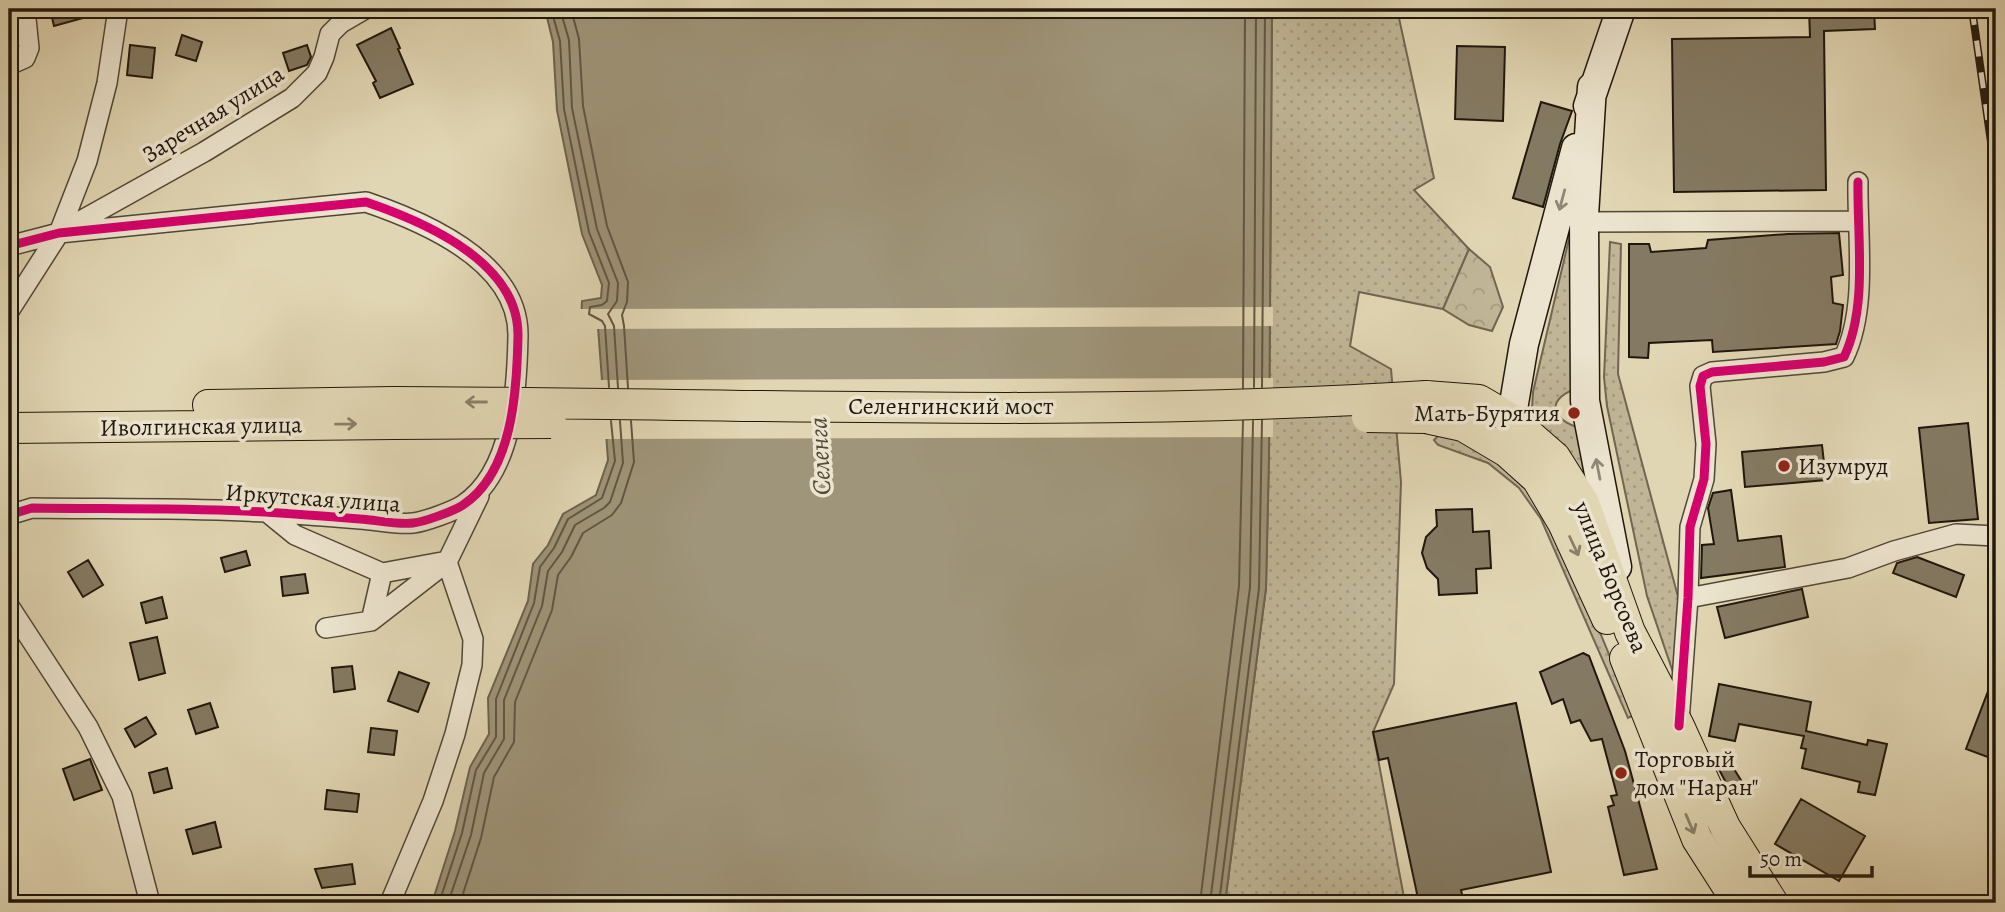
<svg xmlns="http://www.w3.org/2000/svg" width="2005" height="912" font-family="Alegreya,serif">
	<defs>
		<pattern id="grass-dots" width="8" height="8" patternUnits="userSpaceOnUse" patternTransform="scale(1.75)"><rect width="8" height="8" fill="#c0b697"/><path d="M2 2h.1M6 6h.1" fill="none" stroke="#a59c81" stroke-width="1.8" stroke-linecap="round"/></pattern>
		<pattern id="forest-crowns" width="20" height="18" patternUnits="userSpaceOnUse" patternTransform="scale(1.75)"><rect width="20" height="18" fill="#c0b697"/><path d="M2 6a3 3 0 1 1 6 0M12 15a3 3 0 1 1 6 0" fill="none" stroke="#a59c81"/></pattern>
	</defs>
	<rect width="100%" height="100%" fill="#e1d6b3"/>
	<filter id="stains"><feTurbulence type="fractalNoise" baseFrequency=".00286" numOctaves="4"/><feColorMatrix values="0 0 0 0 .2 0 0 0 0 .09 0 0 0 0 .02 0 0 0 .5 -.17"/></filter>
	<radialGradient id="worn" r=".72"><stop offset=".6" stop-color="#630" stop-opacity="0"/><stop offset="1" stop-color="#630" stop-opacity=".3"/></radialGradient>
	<!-- grass -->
	<path fill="url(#grass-dots)" stroke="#706652" stroke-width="2" d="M1272 9H1397L1434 178 1414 190 1469 249 1443 309 1359 292 1350 346 1391 369 1401 482 1394 684 1373 732 1405 903H1225L1266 588 1269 455Z
		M1581 188 1584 386C1540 398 1551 424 1590 430L1612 534 1540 427 1532 410 1533 392Z
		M1610 242 1621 244 1618 374 1687 630 1676 681 1647 596 1607 406 1604 377Z
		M1439 435 1457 437 1527 479 1565 535 1601 635 1634 715 1628 718 1541 519 1519 488 1488 463 1438 445 1434 440Z"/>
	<!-- forest -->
	<path fill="url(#forest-crowns)" stroke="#706652" stroke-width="2" d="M1469 249 1490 267 1503 307 1492 331 1469 325 1443 309Z"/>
	<!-- water -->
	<path fill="#9f957a" stroke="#6c634e" stroke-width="2" d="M545 9H1272L1269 455 1266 588 1225 903H432L455 831 470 767 489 734 488 698 528 601 533 564 548 545 563 514 596 495 608 460 598 327 581 321 582 301 601 298 602 285 582 234 557 110 553 42Z"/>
	<!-- pier -->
	<path fill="#e1d6b3" d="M1273 307V326L594 329 580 325 578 322V309Z
		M1273 378V437L603 439 598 380Z"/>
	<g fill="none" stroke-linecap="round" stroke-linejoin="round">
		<!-- shore -->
		<path stroke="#605643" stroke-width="2" d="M551 9 560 41 564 109 589 232 609 283 607 301 602 305 590 307 589 314 602 321 605 326 609 387
			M560 9 569 40 572 108 597 229 618 283 617 301 608 314 614 326 618 388
			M571 9 579 39 583 106 607 226 628 282 627 302 622 315 624 326 628 388
			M1254 387 1256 9
			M1262 387 1265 9
			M1243 388 1245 9
			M439 903 462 833 476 770 496 737V699L534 603 540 567 554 548 568 519 602 498 615 461 611 421
			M448 903 471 835 484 773 504 739V700L542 606 548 571 562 552 575 525 604 508 610 502 623 463 620 421
			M460 903 481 838 494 777 514 742 515 702 552 610 558 575 571 557 583 533 612 515 621 503 634 462 631 421
			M1200 903 1239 586 1243 421
			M1210 903 1250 587 1253 421
			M1219 903 1259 588 1262 420"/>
	</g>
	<!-- building -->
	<path fill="#847a63" stroke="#20170c" stroke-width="2" d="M50 9H100L101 13 54 26Z
		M1809 9H1874L1875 29 1824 31 1826 190 1674 192 1672 39 1810 37Z
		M391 28 400 48 398 49 413 84 380 98 373 83 376 81 357 45Z
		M182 35 202 42 196 61 176 55Z
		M130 45 155 48 152 78 127 75Z
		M307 45 311 57 307 65 289 71 283 53Z
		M1457 46 1505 47 1503 121 1455 119Z
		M1541 102 1572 111 1560 144 1543 207 1513 198Z
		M1839 233 1843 275 1831 277 1833 303 1843 305 1840 331 1836 344 1713 352 1712 340 1649 343 1648 358 1629 357V244H1649L1651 252 1706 248 1708 240 1788 234Z
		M1968 423 1978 519 1929 523 1919 428Z
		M1822 445 1826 480 1745 487 1742 452Z
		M1731 490 1738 541 1781 536 1785 567 1701 578 1702 545 1714 544 1708 508 1713 493Z
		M1472 509 1473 532 1489 531 1491 568 1476 569 1477 593 1439 595 1438 579 1427 568 1422 553 1426 537 1437 526 1436 510Z
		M246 551 250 565 225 572 221 558Z
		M1917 557 1964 575 1956 597 1893 573 1897 563Z
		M88 560 103 585 83 597 68 572Z
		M305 574 308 593 283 596 281 577Z
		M1802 589 1808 617 1725 638 1717 607Z
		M162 597 167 618 146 623 141 603Z
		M157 637 165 673 139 680 130 643Z
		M1583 653 1589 656 1625 751 1657 869 1624 875 1608 807 1614 805 1611 796 1617 795 1602 739 1591 741 1580 720 1571 723 1563 699 1552 704 1540 672Z
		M352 666 355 689 334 692 332 668Z
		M399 672 429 683 418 712 388 701Z
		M1995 673H1996V760L1966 749Z
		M1719 684 1811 702 1806 731 1867 745 1868 740 1887 744 1875 795 1858 792 1860 782 1802 768 1806 749 1801 748 1804 736 1739 724 1735 741 1709 736Z
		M210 703 218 727 196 734 188 710Z
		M1516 703 1551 872 1461 890 1464 903H1419L1388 758 1379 760 1373 732Z
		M146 717 156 734 135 747 125 729Z
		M371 728 397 731 394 755 368 752Z
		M1724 753 1744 785 1732 794 1714 760Z
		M90 759 102 790 74 800 63 769Z
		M167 768 172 788 154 793 149 773Z
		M327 790 359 794 357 812 325 809Z
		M1801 799 1865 836 1839 881 1775 844Z
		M215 822 221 847 193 854 186 830Z
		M352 864 355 884 322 888 315 869Z"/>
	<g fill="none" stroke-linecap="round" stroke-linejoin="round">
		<!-- street casing -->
		<g stroke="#504736" stroke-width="22">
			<path id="street" d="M9 65 25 58 29 48 25 9
				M1585 222 1857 221
				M66 229 204 152 292 98 317 73 324 57 330 34 341 23 365 9
				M9 246 59 233 366 202C425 222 519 262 518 336 517 390 513 472 463 505 454 511 424 522 413 523 397 525 377 520 360 519 322 516 283 513 244 511 174 508 103 509 32 508L9 515
				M9 311 59 233 87 161 107 83 118 9
				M268 513 295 535 382 573 442 562
				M1688 598 1848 568 1894 551 1956 534 1996 536
				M9 606 88 727 122 796 150 903
				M371 621 382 573
				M326 628 371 621 447 562 479 496
				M1679 722 1688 598 1690 527 1704 479 1706 444 1700 386 1703 376 1712 372 1824 362 1844 357C1868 307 1857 237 1858 182
				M390 903 433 801 455 734 472 665 473 639 447 562"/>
		</g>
		<!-- secondary casing -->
		<g stroke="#20170c" stroke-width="31">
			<path id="secondary" d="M1592 87 1584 216 1585 401 1617 567
				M1588 106 1621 9
				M1508 439 1524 344 1576 148"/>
		</g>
		<!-- primary casing -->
		<g stroke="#20170c" stroke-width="32">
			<path id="primary" d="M1426 396 1479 400 1510 418 1555 457 1584 503 1630 632 1679 726 1725 827 1773 903
				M208 405 393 402
				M1426 418 1463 426 1507 452 1537 479 1563 523 1607 619
				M9 428 394 424
				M1625 658 1697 839 1738 903"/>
		</g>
		<!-- street -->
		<use href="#street" stroke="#ece4ce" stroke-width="19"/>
		<!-- secondary -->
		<use href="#secondary" stroke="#ece4ce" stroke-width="28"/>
		<!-- primary -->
		<use href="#primary" stroke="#e1d6b3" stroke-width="30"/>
		<!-- rail casing -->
		<g stroke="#20170c" stroke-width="8">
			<path id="rail" d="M1972 9 1996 177"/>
		</g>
		<!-- rail -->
		<use href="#rail" stroke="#ece4ce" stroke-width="5" stroke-dasharray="16" stroke-linecap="butt"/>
		<!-- primary-bridge casing -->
		<g stroke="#20170c" stroke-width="32" stroke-linecap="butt">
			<path id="primary-bridge" d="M393 402C737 403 1082 418 1426 396
				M1367 417 1426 418
				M394 424 551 423"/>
		</g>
		<!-- primary-bridge -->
		<use href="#primary-bridge" stroke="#e1d6b3" stroke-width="30"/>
		<!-- cycleway casing -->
		<g stroke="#ece4ce" stroke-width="13">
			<path id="cycleway" d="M9 246 59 233 366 202C425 222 519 262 518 336 517 390 513 472 463 505 454 511 424 522 413 523 397 525 377 520 360 519 322 516 283 513 244 511 174 508 103 509 32 508L9 515
				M1679 726 1688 598 1690 527 1704 479 1706 444 1700 386 1703 376 1712 372 1824 362 1844 357C1868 307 1857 237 1858 182"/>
		</g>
		<!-- cycleway -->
		<use href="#cycleway" stroke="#d6006c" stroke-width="9"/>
	</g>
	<!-- one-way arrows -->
	<defs><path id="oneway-shaft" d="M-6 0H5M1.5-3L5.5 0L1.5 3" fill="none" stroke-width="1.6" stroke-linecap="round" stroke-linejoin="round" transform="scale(1.75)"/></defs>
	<g stroke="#908877">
		<use href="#oneway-shaft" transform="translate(1562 200) rotate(105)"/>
		<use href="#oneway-shaft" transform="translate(1598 469) rotate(-101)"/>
	</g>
	<g stroke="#8a8068">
		<use href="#oneway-shaft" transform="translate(476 402) rotate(-180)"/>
		<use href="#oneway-shaft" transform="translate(346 424) rotate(-1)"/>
		<use href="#oneway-shaft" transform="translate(1574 546) rotate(65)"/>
		<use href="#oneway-shaft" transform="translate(1690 824) rotate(67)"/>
	</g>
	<!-- markers -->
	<g fill="#8f2418" stroke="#ece4ce" stroke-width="2.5">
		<circle cx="1574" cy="413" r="7"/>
		<circle cx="1784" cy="466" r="7"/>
		<circle cx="1621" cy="773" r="7"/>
	</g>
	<g text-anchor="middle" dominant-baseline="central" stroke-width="7" stroke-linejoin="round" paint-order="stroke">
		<!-- street labels -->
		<g font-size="24" fill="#20170c" stroke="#ece4ce">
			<text transform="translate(213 114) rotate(-32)">Заречная улица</text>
			<text x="951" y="406">Селенгинский мост</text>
			<text transform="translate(201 426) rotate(-1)">Иволгинская улица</text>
			<text transform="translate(313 498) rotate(4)">Иркутская улица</text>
			<text transform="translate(1611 577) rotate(68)">улица Борсоева</text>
		</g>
		<!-- poi labels -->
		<g font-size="24" fill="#20170c" stroke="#ece4ce" text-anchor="start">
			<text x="1560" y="413" text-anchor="end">Мать-Бурятия</text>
			<text x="1798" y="466">Изумруд</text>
			<text x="1635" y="759">Торговый<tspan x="1635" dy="28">дом "Наран"</tspan></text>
		</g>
		<!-- water labels -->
		<g font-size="26" font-style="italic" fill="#534938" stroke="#ece4ce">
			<text transform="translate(820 456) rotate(-93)">Селенга</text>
		</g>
	</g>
	<!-- margin -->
	<rect width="2005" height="912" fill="none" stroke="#e1d6b3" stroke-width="35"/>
	<rect x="10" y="10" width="1984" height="891" fill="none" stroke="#20170c" stroke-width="3.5"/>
	<rect x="18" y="18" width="1970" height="877" fill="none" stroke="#20170c" stroke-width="2"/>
	<!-- scale -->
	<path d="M1750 866v10h122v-10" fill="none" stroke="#20170c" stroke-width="3.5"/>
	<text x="1760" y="866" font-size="21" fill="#20170c" stroke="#ece4ce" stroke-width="5" paint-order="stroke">50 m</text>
	<rect width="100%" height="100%" filter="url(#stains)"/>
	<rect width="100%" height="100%" fill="url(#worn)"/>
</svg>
